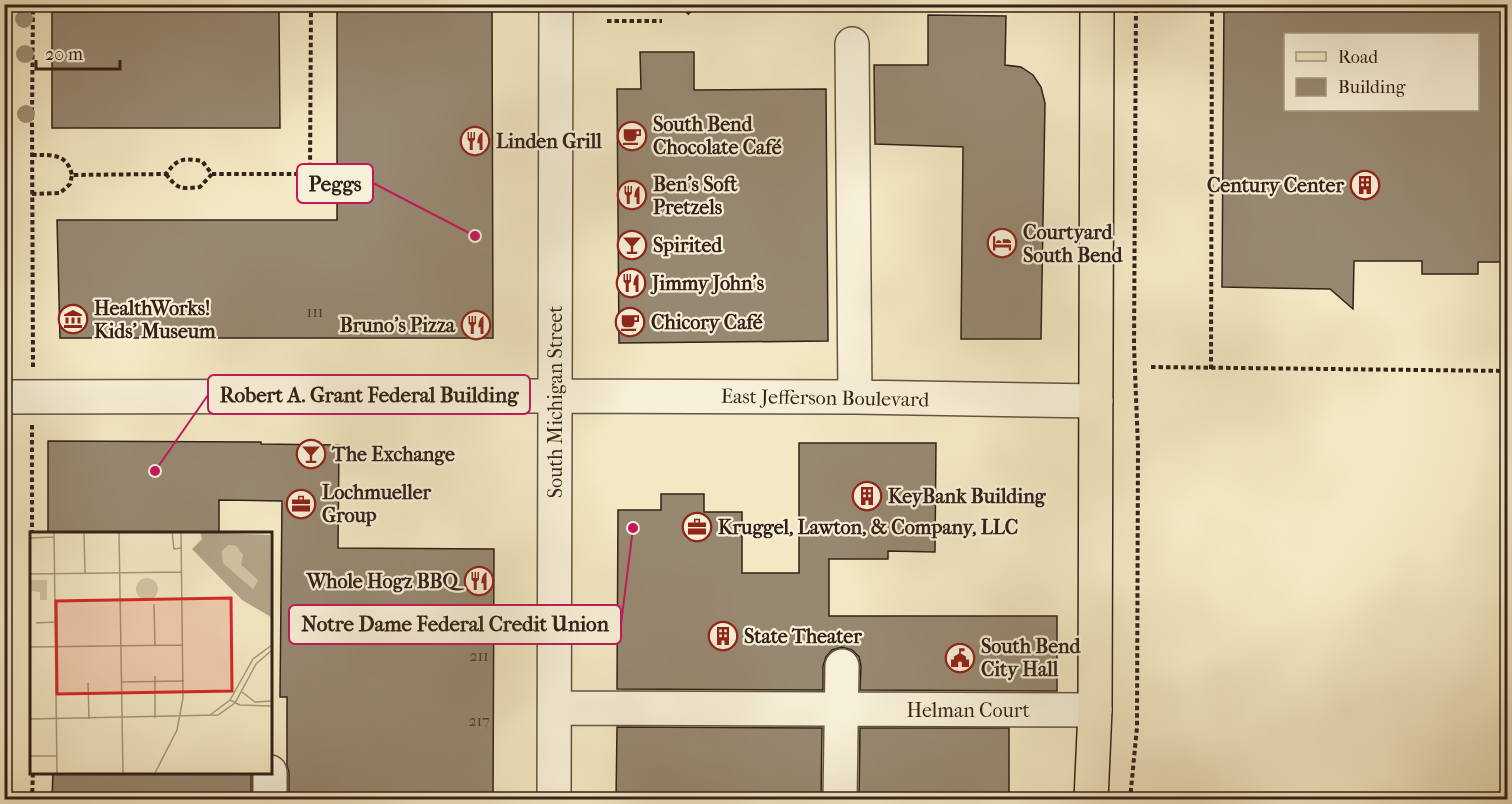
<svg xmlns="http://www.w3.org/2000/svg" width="1512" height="804" font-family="'IM FELL French Canon',serif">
	<rect width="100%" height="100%" fill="#f3e8c3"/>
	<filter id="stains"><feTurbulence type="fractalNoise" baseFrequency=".00333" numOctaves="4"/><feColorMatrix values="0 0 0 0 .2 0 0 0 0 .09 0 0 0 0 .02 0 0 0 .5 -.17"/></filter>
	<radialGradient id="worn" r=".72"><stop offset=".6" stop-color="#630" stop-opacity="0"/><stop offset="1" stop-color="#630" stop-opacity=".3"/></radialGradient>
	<!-- building -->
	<path fill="#978871" stroke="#332118" stroke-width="1.5" fill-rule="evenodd" d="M1224 4H1508V262H1478V274H1422V261H1354L1353 309 1330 289 1222 287ZM1286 34H1478V110H1286Z
		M337 8H492L493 338H60L57 220H337Z
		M279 11 280 128H52V12Z
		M928 15 1006 16 1005 65 1021 67 1033 75 1041 87 1045 103 1041 339H961L963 147 875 144 874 65H928Z
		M640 52H694V90L826 89 828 341 619 343 617 89H641Z
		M48 441 261 442V444L339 445 338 548 494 549 493 800H289V772L287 766V697H280L282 501 219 500V534H48Z
		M799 443H936L935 552 888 551V559H829V616H1057V691L860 690 861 666 859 657 852 650 842 647 832 650 826 657 823 666V690L617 689 618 510H661V494H704V512H742V573H799Z
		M617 727 822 728 821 800H616Z
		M860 728H1009V800H859Z
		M53 772H251V800H52Z"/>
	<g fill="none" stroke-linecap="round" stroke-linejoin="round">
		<!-- minor casing -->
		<g stroke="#635343" stroke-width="36">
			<path id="minor" d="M852 44 855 397
				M4 397 555 396 855 397 1096 401
				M555 708 1095 710
				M270 800V772
				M554 800 556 4
				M840 800 842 666"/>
		</g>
		<!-- major casing -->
		<g stroke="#332118" stroke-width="36">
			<path id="major" d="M1091 800 1095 710 1097 4"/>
		</g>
		<!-- path -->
		<path stroke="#332118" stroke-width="4" stroke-dasharray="4.5 3" stroke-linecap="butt" d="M853 9H1036L1068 5
			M687 14 696 4
			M607 21H662
			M32 155C51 155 67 153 72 175
			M166 174C178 190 181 189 200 187L212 174
			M32 194 60 193 70 184 72 175 166 174C178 158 183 158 202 161L212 174H310L311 4
			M33 367 32 118 33 4
			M1151 367 1508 371
			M1211 369 1212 4
			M32 425V534
			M32 800 33 772
			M1130 800 1137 727 1138 447 1134 346 1136 4"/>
		<!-- minor -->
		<use href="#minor" stroke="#f7f0d8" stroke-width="33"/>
		<!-- major -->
		<use href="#major" stroke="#f3e8c3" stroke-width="33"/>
	</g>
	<!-- trees -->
	<g fill="#9f9179">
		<circle cx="24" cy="19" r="9"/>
		<circle cx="25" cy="54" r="9"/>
		<circle cx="26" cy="114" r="9"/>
	</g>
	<!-- icons -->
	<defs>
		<g id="cafe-ring" transform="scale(1.5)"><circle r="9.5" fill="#f7f0d8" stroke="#8f2418" stroke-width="1.5"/><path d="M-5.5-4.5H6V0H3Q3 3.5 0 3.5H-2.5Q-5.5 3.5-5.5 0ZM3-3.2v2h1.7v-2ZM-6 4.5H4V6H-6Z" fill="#8f2418"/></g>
		<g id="restaurant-ring" transform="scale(1.5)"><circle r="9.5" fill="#f7f0d8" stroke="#8f2418" stroke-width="1.5"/><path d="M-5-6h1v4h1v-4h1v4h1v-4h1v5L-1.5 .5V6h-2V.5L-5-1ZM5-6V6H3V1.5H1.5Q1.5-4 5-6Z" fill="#8f2418"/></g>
		<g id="building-ring" transform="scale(1.5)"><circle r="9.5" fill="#f7f0d8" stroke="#8f2418" stroke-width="1.5"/><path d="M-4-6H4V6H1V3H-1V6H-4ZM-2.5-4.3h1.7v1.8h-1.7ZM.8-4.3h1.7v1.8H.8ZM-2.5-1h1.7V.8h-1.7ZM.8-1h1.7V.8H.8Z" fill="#8f2418"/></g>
		<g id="hotel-ring" transform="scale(1.5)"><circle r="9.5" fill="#f7f0d8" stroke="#8f2418" stroke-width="1.5"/><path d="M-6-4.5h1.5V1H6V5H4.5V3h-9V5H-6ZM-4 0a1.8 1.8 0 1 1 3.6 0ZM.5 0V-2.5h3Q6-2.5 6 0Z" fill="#8f2418"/></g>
		<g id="bar-ring" transform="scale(1.5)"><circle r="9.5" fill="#f7f0d8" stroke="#8f2418" stroke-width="1.5"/><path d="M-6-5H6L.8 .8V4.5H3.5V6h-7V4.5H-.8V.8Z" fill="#8f2418"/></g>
		<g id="museum-ring" transform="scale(1.5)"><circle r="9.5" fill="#f7f0d8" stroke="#8f2418" stroke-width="1.5"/><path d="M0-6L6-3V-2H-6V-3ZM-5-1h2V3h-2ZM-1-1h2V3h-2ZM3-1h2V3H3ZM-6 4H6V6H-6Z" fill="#8f2418"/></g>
		<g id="office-ring" transform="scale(1.5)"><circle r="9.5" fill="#f7f0d8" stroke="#8f2418" stroke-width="1.5"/><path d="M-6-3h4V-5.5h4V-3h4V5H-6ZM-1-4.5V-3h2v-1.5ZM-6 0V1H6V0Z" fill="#8f2418"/></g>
		<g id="civic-ring" transform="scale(1.5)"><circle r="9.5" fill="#f7f0d8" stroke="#8f2418" stroke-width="1.5"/><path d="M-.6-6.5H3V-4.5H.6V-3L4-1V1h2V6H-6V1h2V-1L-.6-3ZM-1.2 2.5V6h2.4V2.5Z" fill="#8f2418"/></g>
	</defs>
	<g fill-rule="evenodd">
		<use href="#cafe-ring" x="632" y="136"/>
		<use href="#restaurant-ring" x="475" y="141"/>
		<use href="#building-ring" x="1365" y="185"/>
		<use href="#restaurant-ring" x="632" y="195"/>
		<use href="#hotel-ring" x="1002" y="243"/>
		<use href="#bar-ring" x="632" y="245"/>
		<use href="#restaurant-ring" x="631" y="283"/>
		<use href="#museum-ring" x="73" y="319"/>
		<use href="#cafe-ring" x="630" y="322"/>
		<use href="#restaurant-ring" x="476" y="325"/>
		<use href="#bar-ring" x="311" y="454"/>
		<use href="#building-ring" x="867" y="496"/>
		<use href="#office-ring" x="301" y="504"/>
		<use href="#office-ring" x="697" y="527"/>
		<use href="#restaurant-ring" x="479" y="581"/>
		<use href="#building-ring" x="723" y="636"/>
		<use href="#civic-ring" x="960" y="658"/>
	</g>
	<g text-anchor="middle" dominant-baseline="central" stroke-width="4.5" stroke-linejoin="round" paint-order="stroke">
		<!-- number labels -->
		<g font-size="16" fill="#4c3b2e">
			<text x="315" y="311">111</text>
			<text x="479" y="655">211</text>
			<text x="479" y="720">217</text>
		</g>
		<!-- poi labels -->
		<g font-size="20" font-weight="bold" fill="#332118" stroke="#f7f0d8" text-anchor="start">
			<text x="653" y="124">South Bend<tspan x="653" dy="23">Chocolate Café</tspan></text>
			<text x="496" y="141">Linden Grill</text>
			<text x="653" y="184">Ben's Soft<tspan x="653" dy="23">Pretzels</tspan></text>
			<text x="1344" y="185" text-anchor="end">Century Center</text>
			<text x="1023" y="232">Courtyard<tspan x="1023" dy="23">South Bend</tspan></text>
			<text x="653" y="245">Spirited</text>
			<text x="652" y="283">Jimmy John's</text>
			<text x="94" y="308">HealthWorks!<tspan x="94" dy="23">Kids' Museum</tspan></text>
			<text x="651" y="322">Chicory Café</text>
			<text x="455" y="325" text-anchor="end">Bruno's Pizza</text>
			<text x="332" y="454">The Exchange</text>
			<text x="322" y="492">Lochmueller<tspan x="322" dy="23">Group</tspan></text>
			<text x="888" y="496">KeyBank Building</text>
			<text x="718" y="527">Kruggel, Lawton, &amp; Company, LLC</text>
			<text x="458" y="581" text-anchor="end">Whole Hogz BBQ</text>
			<text x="744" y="636">State Theater</text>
			<text x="981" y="646">South Bend<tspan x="981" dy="23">City Hall</tspan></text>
		</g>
		<!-- street labels -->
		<g font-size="20" fill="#332118" stroke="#f7f0d8">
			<text transform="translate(825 398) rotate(1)">East Jefferson Boulevard</text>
			<text transform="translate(555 402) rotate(-90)">South Michigan Street</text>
			<text x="968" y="710">Helman Court</text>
		</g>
	</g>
	<!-- overview -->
	<g transform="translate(30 532)">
		<rect width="242" height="242" fill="#f3e8c3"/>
		<path d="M199 13 206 14 213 23V35L228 48 223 57 193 31 192 19ZM106 57a11 11 0 1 1 22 0a11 11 0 1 1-22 0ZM0 48H17V68H10V60L0 59Z" fill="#d2c6a6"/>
		<path d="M170 0 240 3 241 85 212 68 162 17 172 7ZM199 13 206 14 213 23 211 33 228 48 223 57 193 31 192 19Z" fill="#b2a489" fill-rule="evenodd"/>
		<path fill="none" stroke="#a6987f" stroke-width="1.5" d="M24 0 27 241M54 0 55 41M89 0 93 241M142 0 144 17 152 16M0 6 24 5M0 42 152 40M124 72 125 113M6 91 25 90M0 115 152 113M125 144V186M91 150 154 149M58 151 59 187M212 160 225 170 242 169M200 168 210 173 242 174M180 183 200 168 223 127 242 113M0 187 188 183 205 171 226 132 242 118M0 224H27M125 241 147 198 153 166 151 0"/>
		<path fill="#d62828" fill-opacity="0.15" stroke="#d62828" stroke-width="3" d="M201 66 202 159 27 162 26 69Z"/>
		<rect width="242" height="242" fill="none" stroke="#332118" stroke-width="3"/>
	</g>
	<!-- callouts -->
	<path fill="none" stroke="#c2185b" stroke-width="2" d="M475 236L373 183M155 471L208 395M633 528L621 624"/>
	<g fill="#c2185b" stroke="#f7f0d8" stroke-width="2">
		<circle cx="475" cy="236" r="6"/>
		<circle cx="155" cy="471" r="6"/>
		<circle cx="633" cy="528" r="6"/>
	</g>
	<g fill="#f7f0d8" stroke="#c2185b" stroke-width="2">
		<rect x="297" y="164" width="76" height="39" rx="6"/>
		<rect x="208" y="375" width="322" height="39" rx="6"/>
		<rect x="289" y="605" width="332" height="39" rx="6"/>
	</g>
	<g font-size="21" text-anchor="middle" font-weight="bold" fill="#332118">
		<text x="335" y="191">Peggs</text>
		<text x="369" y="402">Robert A. Grant Federal Building</text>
		<text x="455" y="631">Notre Dame Federal Credit Union</text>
	</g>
	<!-- margin -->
	<rect width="1512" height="804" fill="none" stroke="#f3e8c3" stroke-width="24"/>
	<rect x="6" y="6" width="1500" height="792" fill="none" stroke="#332118" stroke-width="3"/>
	<rect x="12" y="12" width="1488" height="780" fill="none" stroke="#332118" stroke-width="1.5"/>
	<!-- legend -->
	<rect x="1284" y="33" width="195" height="78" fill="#f7f0d8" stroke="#a99d8b" stroke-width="1.5"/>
	<rect x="1296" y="52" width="30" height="9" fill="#f3e8c3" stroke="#a99d8b" stroke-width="1.5"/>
	<text x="1338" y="63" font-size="18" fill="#332118">Road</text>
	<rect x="1296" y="78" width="30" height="18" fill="#978871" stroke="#a99d8b" stroke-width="1.5"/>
	<text x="1338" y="93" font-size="18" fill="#332118">Building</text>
	<!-- scale -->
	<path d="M36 60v9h84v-9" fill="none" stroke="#332118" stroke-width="3"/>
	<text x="45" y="60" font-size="18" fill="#332118" stroke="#f7f0d8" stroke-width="4.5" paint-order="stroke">20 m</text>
	<rect width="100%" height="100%" filter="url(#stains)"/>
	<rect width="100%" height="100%" fill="url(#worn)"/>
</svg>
